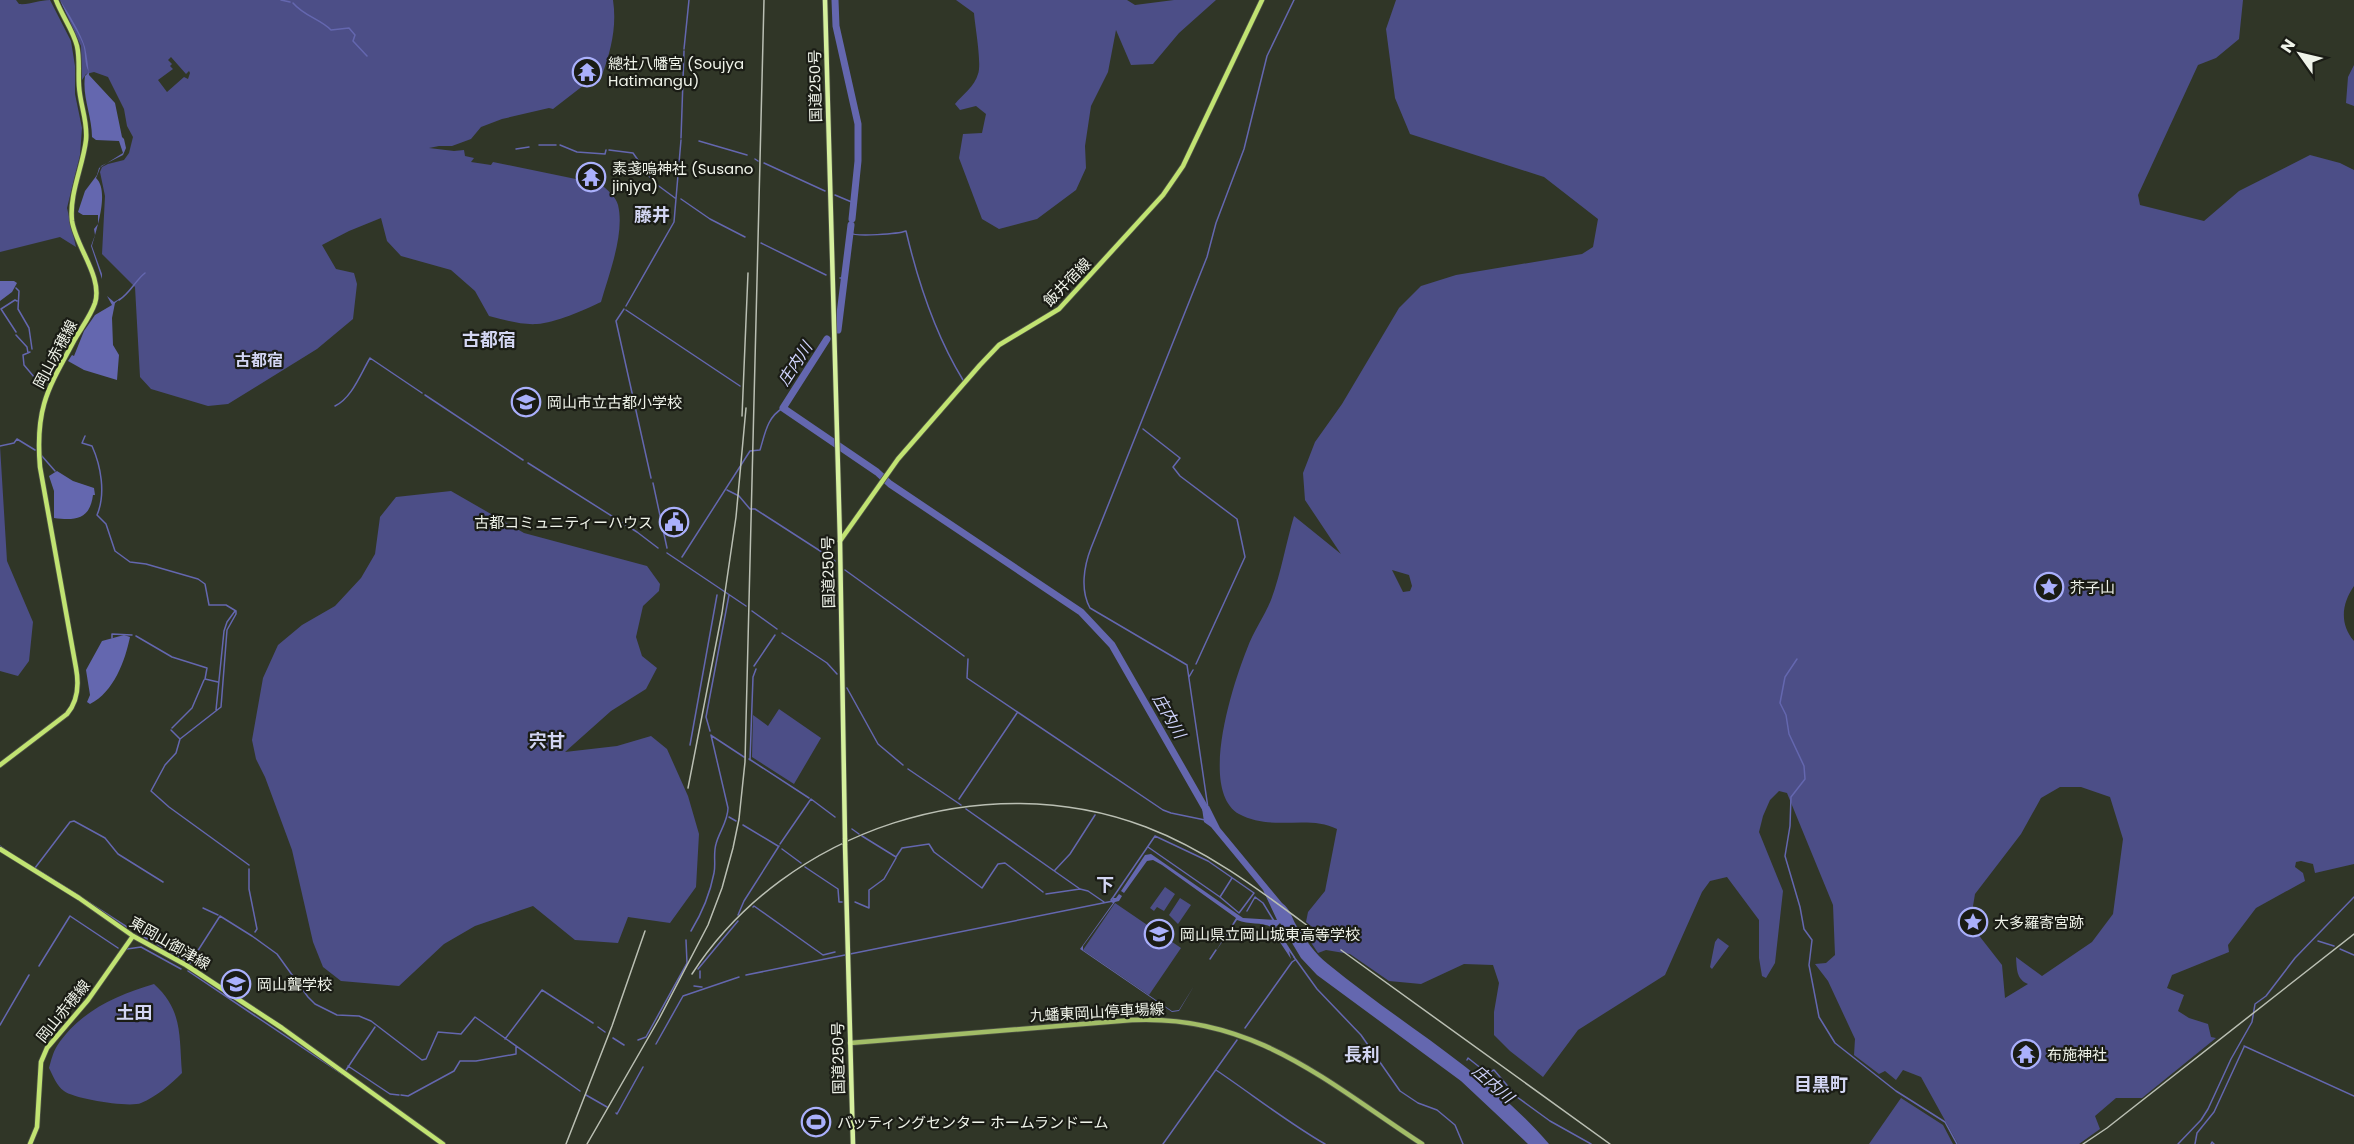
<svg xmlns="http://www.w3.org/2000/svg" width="2354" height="1144" font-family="Poppins,'Noto Sans JP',sans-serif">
	<rect width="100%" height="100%" fill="#303627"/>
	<!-- green -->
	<path fill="#4c4e87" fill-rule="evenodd" d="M0 0H16L19 4C30 5 39 0 50 0L71 41 75 66V94L82 128 80 155 67 208 76 247 60 237 0 252Z
		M60 0H613C617 26 611 51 602 75L599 76 582 68 576 83 581 81 584 85 553 109 549 108 502 119 481 127 471 139 452 146H439L429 148 454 151 464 150 465 156 474 158 471 162 491 165 493 162 600 184C607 189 616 197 618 205 625 233 609 274 601 302 584 310 555 323 537 324 521 325 505 320 489 316L475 291 451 270 401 256 387 241 381 218 349 231 322 245 336 269 354 273 357 284 353 319 317 349 228 404 208 406 151 389 140 377 135 287 102 254 105 196 100 172 102 167 108 164 124 160 129 153 133 137 127 126 124 109 108 77 94 72 86 74 82 80 81 46ZM171 57 186 74 189 71 190 73 188 79 184 77 167 92 158 80 173 69 170 66 172 64 168 60Z
		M956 0H1127L1135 5 1174 0H1216L1179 33 1153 64 1131 65 1116 30 1108 72 1091 106 1085 146 1086 168 1076 190 1037 219 999 229 982 219 959 158 963 134 982 133 986 114 976 106 960 110 955 104C962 95 975 86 978 74 982 64 975 26 974 13Z
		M1396 0H2243L2239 39 2216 58 2198 65 2138 195 2140 205 2204 221 2239 191 2310 155 2340 163 2354 170V586C2342 603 2339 624 2354 641V864L2315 873 2313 864 2301 861 2296 862 2295 867 2303 873 2305 881 2256 908 2228 945 2229 952 2172 975 2167 988 2184 995 2178 1011 2189 1018 2208 1024 2211 1037 2216 1038 2142 1098H2116L2095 1116 2100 1129 2079 1144H1958L1921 1077 1903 1070 1896 1080 1885 1071 1879 1074 1854 1055 1855 1039 1828 981 1815 964 1826 963 1835 955 1833 905 1787 793 1779 791 1770 800 1763 816 1759 832 1783 891 1775 963 1766 978 1762 976 1759 958V920L1727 877 1710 881 1702 892 1665 975 1578 1030 1543 1077 1510 1051 1494 1035V1012L1499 983 1493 965 1464 964 1421 984 1389 981 1350 954 1326 950 1318 953 1308 938 1316 930 1306 922 1308 912 1325 891 1337 829C1308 814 1272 832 1239 814 1198 790 1233 684 1247 649 1253 632 1264 617 1271 600 1281 573 1286 543 1294 516L1341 554 1305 500 1303 473 1315 442 1342 404 1399 308 1421 286 1456 275 1582 254 1593 247 1598 219 1544 177 1410 134 1395 98 1386 29ZM1392 570 1409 575 1412 586 1410 591 1403 592ZM2060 787H2081L2110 797 2123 839 2113 914 2092 942 2042 976 2016 957C2017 969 2016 979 2028 984L2005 998 2002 965 1970 924 1975 894 2021 834 2041 798Z
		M2354 65V106L2346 103 2348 77Z
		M0 446 7 561 33 622 29 661 18 676 0 671Z
		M451 491 524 533 647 566 660 584 659 591 643 606 636 637 642 656 657 668 646 689 611 711 565 752 617 746 651 736 667 749 688 796 699 834 696 887 670 923 628 917 618 943 575 940 533 906 475 926 444 944 399 986 341 981 323 967 313 942 292 850 265 777 256 759 252 740 263 678 278 645 302 625 335 606 361 578 375 554 380 517 396 497Z
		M779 709 821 738 794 784 752 757 753 715 768 726Z
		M1165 887 1175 894 1164 911 1157 907 1154 911 1150 908Z
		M1180 898 1191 905 1178 924 1169 915Z
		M1115 903 1181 948 1149 995 1083 950Z
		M1718 938 1729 946 1712 969 1710 967 1715 942Z
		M154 984C183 1010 179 1036 182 1073 171 1084 156 1097 141 1103 130 1108 74 1099 64 1091 57 1086 53 1076 49 1068 51 1061 53 1052 57 1046 79 1012 116 995 154 984Z
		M1901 1098 1943 1125 1953 1144H1869Z"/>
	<!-- water -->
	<path fill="#6467af" d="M60 0C68 13 80 31 85 47 87 56 88 66 89 75L115 103 122 137 124 139 126 148 123 155 101 166C99 170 98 174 96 178 110 191 96 231 92 246L102 274V279L91 246 95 235 94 229 98 224V215H83L78 212 85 191 97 175 99 168 123 153 119 141 96 140 92 137C92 116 82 97 85 76L89 72C84 64 86 53 83 44 77 29 66 15 60 0Z
		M0 281H14L17 283 12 292 0 301Z
		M107 296 114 302 121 298 115 303 112 318 113 345 119 355 117 380 84 370 68 361 72 355 74 356 84 331 95 315 112 305Z
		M57 471 73 481 94 488 95 495H93C90 519 76 521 54 518V491L49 476Z
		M124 635 130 637C125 661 114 692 90 704L87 702 90 695 86 670 102 641Z
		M1209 806 1220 828 1282 903C1291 910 1291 916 1296 925 1305 939 1315 954 1328 964 1402 1025 1486 1071 1549 1144H1528L1461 1081 1317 975 1301 958 1280 923 1276 927 1295 957 1294 958 1289 951 1291 959 1272 930 1277 931C1265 920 1251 926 1237 920L1216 951 1236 918 1162 865 1153 860 1147 861 1124 893 1121 891 1145 855 1151 854 1243 918 1277 920 1263 890 1211 827 1204 822 1202 808Z
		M1119 894 1122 896 1119 901 1115 902 1083 946V950L1172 1011 1179 1010 1194 986 1179 1011 1172 1012 1080 949 1083 945 1113 903 1111 902 1113 898H1116Z"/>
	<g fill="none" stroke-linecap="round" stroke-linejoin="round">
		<!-- stream -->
		<path stroke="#6467af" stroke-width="1.5" d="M281 0 290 2
			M293 3C304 16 320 19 331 30L349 28 355 35 353 41 367 56
			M684 49 689 0
			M681 138 684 51
			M699 141 747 155
			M539 145H556
			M560 145 577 152 605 154 606 150
			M516 149 529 147
			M609 150 633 153 652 180
			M755 159 758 161
			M764 163 825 191
			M656 184 675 198
			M835 195 854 203
			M681 199 710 219 745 237
			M850 233C856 237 898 234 906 231 918 282 936 336 963 380
			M761 243 826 275
			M840 278H843
			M16 288 19 291 18 309 29 328 32 349
			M119 300C130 293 135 281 145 273
			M626 306 674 222 681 140
			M624 309 616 321 651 478
			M626 310 740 386
			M16 332 1 309 15 300 17 301
			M16 335 27 347 28 353
			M30 352 23 355 24 365 40 384
			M425 395 523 460
			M335 406C352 398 361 373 370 358L422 393
			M1143 429 1180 458 1173 467 1180 476 1237 519 1245 557 1196 664
			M85 436 82 443 92 446C101 466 106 494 97 515L106 524 115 551 130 562 146 564 198 579 205 584 209 605H226L236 611V614L227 630 221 707 180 739 176 753 165 765 151 791 169 807 249 865
			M0 446 14 443 17 439 35 450
			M41 455 55 471
			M528 463 637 532 658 548
			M653 483 667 548
			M727 490 739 496 750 509H755L828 556
			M667 553 746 606
			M682 557 750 451 760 450C765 434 767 417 783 408
			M831 558 835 561
			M845 570 964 656
			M752 611 777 629
			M782 633 827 663 837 674
			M136 636 172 657 207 668 205 679 218 682
			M112 638V634L132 635
			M968 659 967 678 1163 810 1171 813 1205 820
			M1797 659 1785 677 1780 703 1786 715 1789 734 1804 766 1805 779 1791 797 1790 826 1785 856 1800 907 1804 929 1812 940 1809 965 1819 1017 1835 1043 1896 1091 1945 1122 1957 1144
			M754 666 775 635
			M1189 677 1193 670
			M847 688 878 744 903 765
			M216 710 224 631 227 622 235 611
			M172 728 192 708 204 680
			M171 730 180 739
			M710 731 706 717 729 595
			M712 736 744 757
			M690 745 717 595
			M749 759 809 798
			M750 760 753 677 756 669
			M908 769 961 805
			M959 799 1017 713
			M1208 808 1187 665 1090 608C1080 590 1084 566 1091 548L1207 257 1216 223 1244 149 1267 56 1294 0
			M966 809 1080 889 1088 891 1104 902
			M729 817 736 821
			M743 825 778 846
			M852 829 859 834
			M862 836 896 857 902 848 929 844 934 852 982 888 998 864 1005 863 1043 892
			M780 844 811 799 835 817
			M0 846 7 851
			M782 849 801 863
			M805 867 838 889 839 902H842
			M35 868 70 822 74 821 105 838 118 854 163 882
			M36 869 81 897
			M249 869V889L257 929 255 932
			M1055 870 1070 854 1095 815
			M1046 894 1080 889
			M1220 897 1232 878
			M85 900 127 927
			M1111 900 1114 896 1155 836 1208 861 1254 893 1239 913 1220 897 1148 847
			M855 902 869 908V890L884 879 896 858
			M753 907 754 906 823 955 835 952
			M203 908 218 915
			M1247 911 1255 897 1263 903 1274 921
			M738 915 744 901 779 846
			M691 931C702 913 710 894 714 873 716 864 713 854 716 844 719 832 728 821 728 808L711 735
			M144 937 186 960
			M2318 941 2334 946
			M127 949 141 947 181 969
			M2340 949 2354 955
			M850 954 1113 901
			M1294 957 1317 989 1361 1035 1400 1091 1418 1103 1437 1110 1455 1125 1463 1144
			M1210 959 1216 950
			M190 963 220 916 252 936 277 954 308 997 315 1004 337 1015 359 1016 371 1021 422 1060 426 1059 438 1032 461 1034 475 1017 580 1091
			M39 966 70 916 118 948
			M698 969 738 921
			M188 971 342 1074
			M746 975 845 955
			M700 978V971
			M694 986 702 987
			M0 1025 29 975
			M598 1027 605 1032
			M1245 1028 1292 962 1295 960
			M613 1038 624 1045
			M505 1039 542 990 593 1023
			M638 1040 646 1037 687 963 686 940
			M656 1044 683 996 739 977
			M2244 1046 2354 1096
			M1467 1060 1468 1058 1487 1073 1494 1070 1517 1097 1550 1121 1591 1144
			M348 1066 390 1094 399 1095
			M346 1070 375 1027
			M1216 1070C1253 1095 1287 1122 1325 1144
			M401 1095 408 1096 454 1071 460 1061H476L516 1054V1046
			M586 1095 607 1107
			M616 1113 617 1114 643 1067
			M1163 1144 1237 1040
			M2178 1144 2201 1120 2208 1109 2231 1059 2252 1022 2255 1004 2266 996 2295 958 2354 897
			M2195 1144 2197 1133 2214 1112 2244 1047
			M2211 1144 2212 1142 2214 1144"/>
		<!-- river -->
		<path stroke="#6467af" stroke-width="7" d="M835 0 836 26 858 124V161L852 219
			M838 330 851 225
			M827 339 783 408 877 472 890 484 1081 612 1112 645 1208 813"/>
		<!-- secondary casing -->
		<g stroke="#4f5446" stroke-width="6">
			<path id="secondary" d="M850 1043 1132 1020C1253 1014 1327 1082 1422 1144"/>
		</g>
		<!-- primary casing -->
		<g stroke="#4f5446" stroke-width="6">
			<path id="primary" d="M840 541 898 459 980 365 999 345 1059 309 1163 195 1183 166 1262 0
				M0 765 67 714C78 701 79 684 76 668L40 467C35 407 48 389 75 339 82 327 91 315 95 303 103 277 76 247 72 221 69 194 83 166 86 140 88 121 80 105 79 86 78 73 80 59 77 46 73 30 62 16 56 0
				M0 849 79 898 133 936 186 965 282 1028 443 1144
				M30 1144 37 1127 41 1062 47 1048 88 1000 133 936"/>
		</g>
		<!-- trunk casing -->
		<g stroke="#4f5446" stroke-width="6">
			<path id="trunk" d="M825 0 840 541 845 839
				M845 844 853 1144"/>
		</g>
		<!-- secondary -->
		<use href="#secondary" stroke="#a2bd67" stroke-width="4.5"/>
		<!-- primary -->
		<use href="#primary" stroke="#c1e372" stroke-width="4.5"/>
		<!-- trunk -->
		<use href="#trunk" stroke="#d6f09e" stroke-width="4.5"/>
		<!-- rail -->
		<path stroke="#babfb3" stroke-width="1.5" d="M742 416 748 273
			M688 788 722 613 736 517 746 408
			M1341 950 1610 1144
			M692 974C786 829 985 765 1146 827 1209 851 1262 892 1316 932
			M566 1144 612 1026 645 931
			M587 1144 659 1019 708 925 722 888 733 848 739 819 745 762 764 0
			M2083 1144 2107 1128 2354 934"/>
		<!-- trunk-bridge casing -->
		<g stroke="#4f5446" stroke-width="6" stroke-linecap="butt">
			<path id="trunk-bridge" d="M845 839V844"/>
		</g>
		<!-- trunk-bridge -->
		<use href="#trunk-bridge" stroke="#d6f09e" stroke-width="4.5"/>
	</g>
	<!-- icons -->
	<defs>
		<g id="temple-ring" transform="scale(1.5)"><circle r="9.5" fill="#1a1c15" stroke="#aab0fc" stroke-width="1.5"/><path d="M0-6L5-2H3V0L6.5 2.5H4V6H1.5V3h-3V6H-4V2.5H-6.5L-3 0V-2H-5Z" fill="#aab0fc"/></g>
		<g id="school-ring" transform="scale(1.5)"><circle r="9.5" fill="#1a1c15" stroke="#aab0fc" stroke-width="1.5"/><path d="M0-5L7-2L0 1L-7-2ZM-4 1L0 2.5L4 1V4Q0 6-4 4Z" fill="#aab0fc"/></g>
		<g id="civic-ring" transform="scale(1.5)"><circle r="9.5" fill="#1a1c15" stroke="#aab0fc" stroke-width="1.5"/><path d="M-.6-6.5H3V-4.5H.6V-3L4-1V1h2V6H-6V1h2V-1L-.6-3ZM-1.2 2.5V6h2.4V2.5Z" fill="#aab0fc"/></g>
		<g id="sight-ring" transform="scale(1.5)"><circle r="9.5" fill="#1a1c15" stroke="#aab0fc" stroke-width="1.5"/><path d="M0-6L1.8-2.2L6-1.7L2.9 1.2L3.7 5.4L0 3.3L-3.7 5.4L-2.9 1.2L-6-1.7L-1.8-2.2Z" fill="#aab0fc"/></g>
		<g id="stadium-ring" transform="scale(1.5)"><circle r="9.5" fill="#1a1c15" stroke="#aab0fc" stroke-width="1.5"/><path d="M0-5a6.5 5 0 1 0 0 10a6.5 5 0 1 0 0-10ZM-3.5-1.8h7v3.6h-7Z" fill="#aab0fc"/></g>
	</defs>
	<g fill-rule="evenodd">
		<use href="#temple-ring" x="587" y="72"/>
		<use href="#temple-ring" x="591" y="177"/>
		<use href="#school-ring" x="526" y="402"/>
		<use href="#civic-ring" x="674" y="522"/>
		<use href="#sight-ring" x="2049" y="587"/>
		<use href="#sight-ring" x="1973" y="922"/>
		<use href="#school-ring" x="1159" y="934"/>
		<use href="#school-ring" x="236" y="984"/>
		<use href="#temple-ring" x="2026" y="1054"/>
		<use href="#stadium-ring" x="816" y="1122"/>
	</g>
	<g text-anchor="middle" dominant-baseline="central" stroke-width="4.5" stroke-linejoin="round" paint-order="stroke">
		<!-- poi labels -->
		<g font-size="15" fill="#eff3e9" stroke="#1a1c15" text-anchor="start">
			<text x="608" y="63">總社八幡宮 (Soujya<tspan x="608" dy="17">Hatimangu)</tspan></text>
			<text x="612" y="168">素戔嗚神社 (Susano<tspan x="612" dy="17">jinjya)</tspan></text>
			<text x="547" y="402">岡山市立古都小学校</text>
			<text x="653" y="522" text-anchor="end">古都コミュニティーハウス</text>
			<text x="2070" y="587">芥子山</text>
			<text x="1994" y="922">大多羅寄宮跡</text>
			<text x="1180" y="934">岡山県立岡山城東高等学校</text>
			<text x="257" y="984">岡山聾学校</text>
			<text x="2047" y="1054">布施神社</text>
			<text x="837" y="1122">バッティングセンター ホームランドーム</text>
		</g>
		<!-- street labels -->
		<g font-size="15" fill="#eff3e9" stroke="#1a1c15">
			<text transform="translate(815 86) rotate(-91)">国道250号</text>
			<text transform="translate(1067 282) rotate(-46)">飯井宿線</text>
			<text transform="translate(55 354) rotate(-62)">岡山赤穂線</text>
			<text transform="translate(828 572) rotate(-91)">国道250号</text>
			<text transform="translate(170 943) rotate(30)">東岡山御津線</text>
			<text transform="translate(63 1011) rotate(-51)">岡山赤穂線</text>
			<text transform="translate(1097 1012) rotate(-3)">九蟠東岡山停車場線</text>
			<text transform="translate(838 1058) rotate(-91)">国道250号</text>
		</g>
		<!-- neighbourhood labels -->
		<g font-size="16" font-weight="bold" fill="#d3d6f3" stroke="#1a1c15">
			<text x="259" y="360">古都宿</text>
		</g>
		<!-- water labels -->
		<g font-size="16" font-style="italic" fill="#d0d4fd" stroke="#1a1c15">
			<text transform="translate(795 364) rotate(-57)">庄内川</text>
			<text transform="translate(1169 716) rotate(60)">庄内川</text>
			<text transform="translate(1493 1084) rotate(41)">庄内川</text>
		</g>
		<!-- quarter labels -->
		<g font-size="18" font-weight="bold" fill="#d3d6f3" stroke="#1a1c15">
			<text x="652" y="214">藤井</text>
			<text x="489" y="339">古都宿</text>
			<text x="547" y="740">宍甘</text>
			<text x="1105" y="884">下</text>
			<text x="134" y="1012">土田</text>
			<text x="1362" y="1054">長利</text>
			<text x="1821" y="1084">目黒町</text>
		</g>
	</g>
	<!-- north arrow -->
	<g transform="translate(2300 54) rotate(304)" stroke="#1a1c15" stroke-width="4.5" paint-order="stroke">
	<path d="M0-4.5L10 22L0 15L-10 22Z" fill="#eff3e9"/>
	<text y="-9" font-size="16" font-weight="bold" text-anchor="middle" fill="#eff3e9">N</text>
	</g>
</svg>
